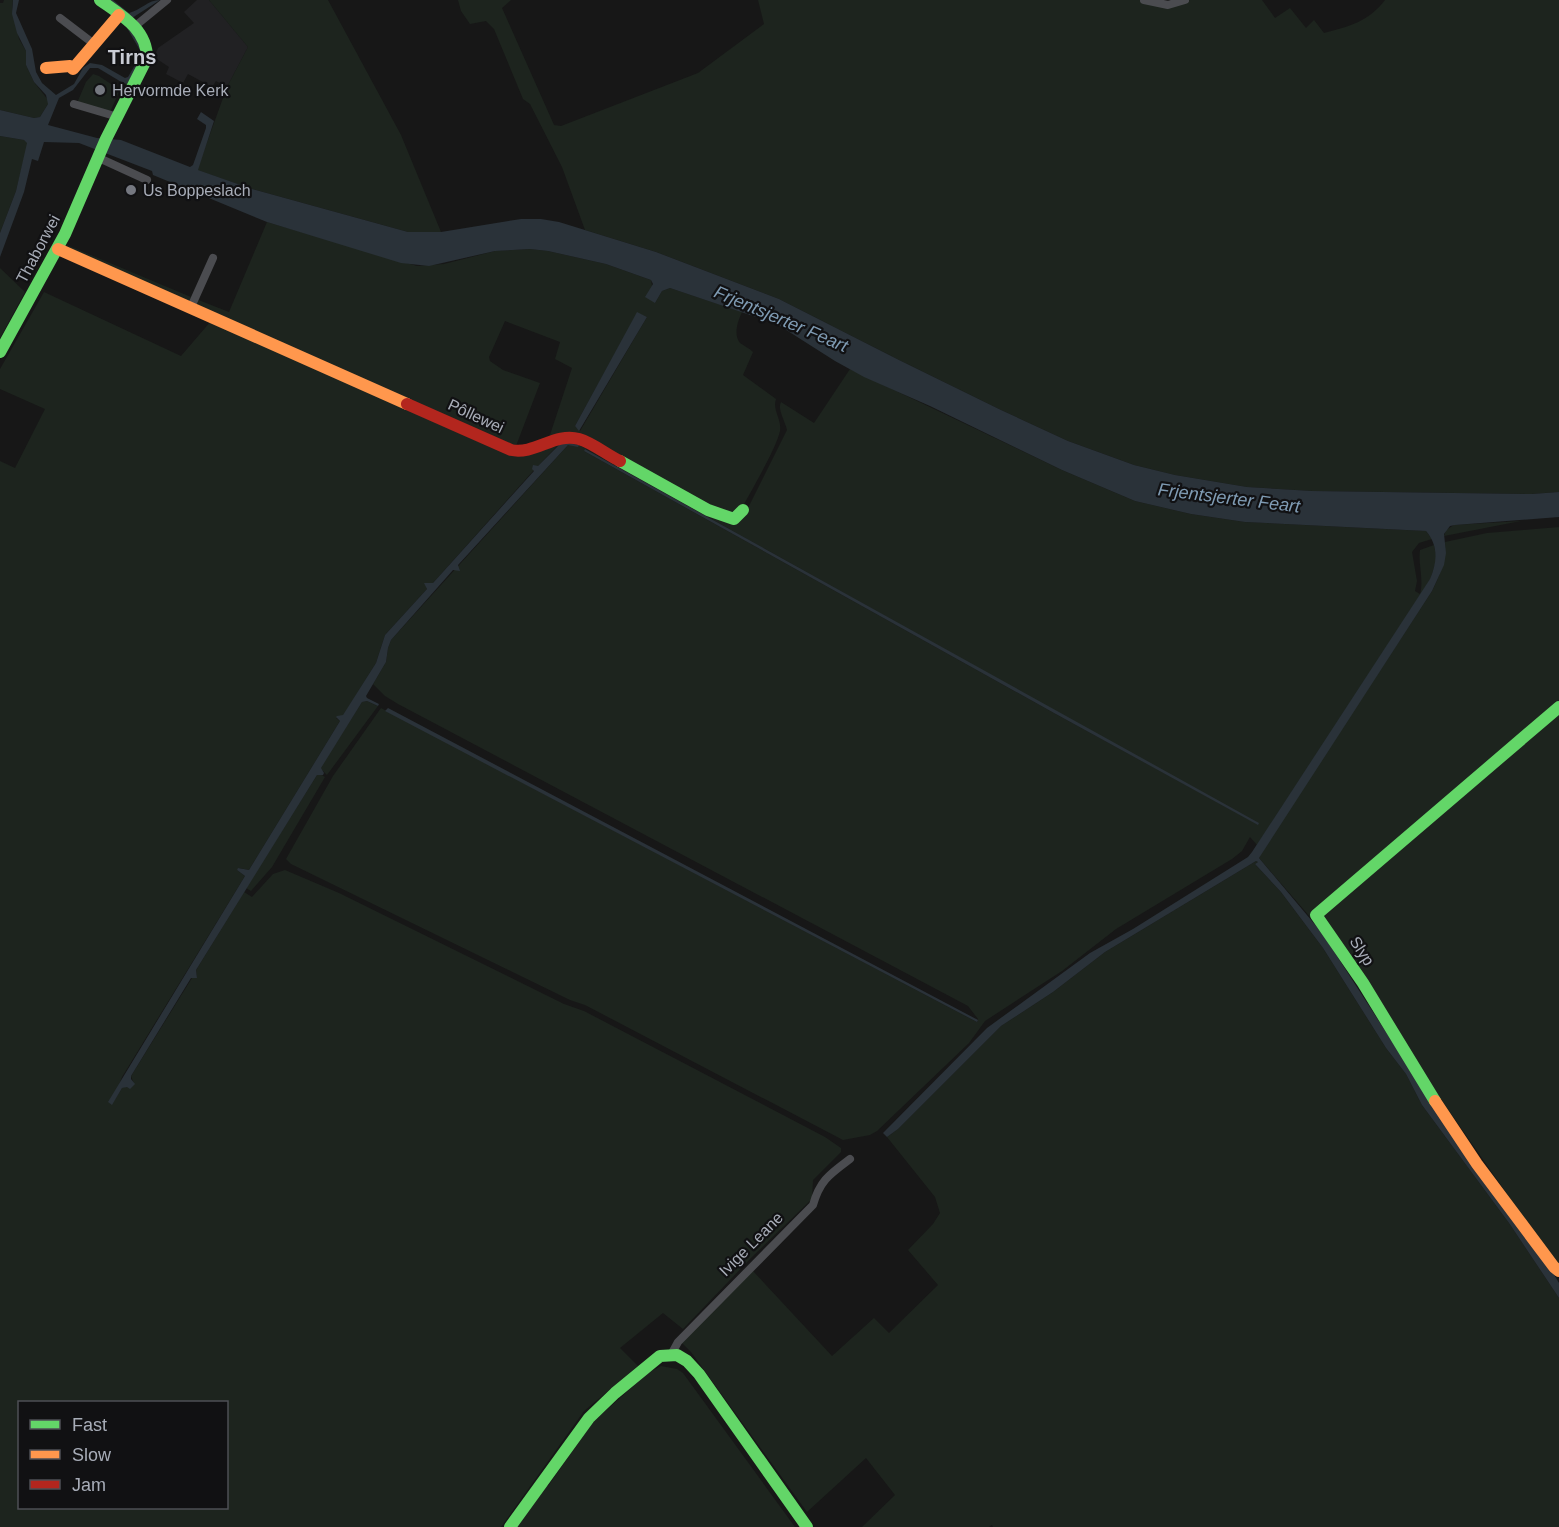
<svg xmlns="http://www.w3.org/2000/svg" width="1559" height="1527" font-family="Helvetica,sans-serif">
	<rect width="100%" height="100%" fill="#171717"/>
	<!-- built -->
	<path fill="#212123" d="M197 0H209L248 47 227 87 216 81 212 87 188 74 183 83 166 74 169 67 154 57 158 48 194 23 184 12Z"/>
	<!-- green -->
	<path fill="#1d241e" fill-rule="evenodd" d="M4 0H13L12 7 19 39 26 51V65L34 82 48 100V104L40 117 34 118 0 110V3H3Z
		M209 0H328L401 135 441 232H408L390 227 252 189 197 170 227 87 248 47Z
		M458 0H511L502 8 554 125 561 126 698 73 764 24 758 0H1140L1149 4 1186 2 1190 0H1262L1275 18 1290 8 1306 28 1314 20 1324 33C1350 26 1368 22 1385 0H1559V492L1532 494 1312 491 1247 487 1175 475 1134 465 1068 441 1001 410 899 360 779 299 656 252 585 230 562 167 530 104 523 99 494 29 486 21 470 24 461 11Z
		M93 74 99 76 120 90 110 112 77 103 86 82Z
		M0 136 24 140 28 143 16 191 0 233Z
		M267 222 417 266 444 264 495 251 530 249 548 251 606 264 651 280 655 303 662 291 670 288 742 312C738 321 733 334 740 343 744 346 749 348 753 352L743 375 776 399C772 410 782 419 780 431 776 449 752 489 742 508L737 512 725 513 577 437 548 441 572 368 555 359 560 342 505 321 489 357 490 361 503 370 540 383 516 446 193 305 196 299 229 312ZM640 314 647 317 580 431 575 426 635 317Z
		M67 245 191 297 189 303 65 247Z
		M0 268 25 292 0 338Z
		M44 292 181 356 211 321 510 456H518L559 444 538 466H536L534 470 433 583 426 586 427 589 385 635 376 663 343 716 336 718 340 721 249 870 239 868 237 870 245 876 122 1077 112 1104 122 1088 134 1084 131 1076 192 978H197L196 970 244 892 252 897 273 874 285 870 339 893 564 1004 584 1011 825 1137 841 1148V1152L813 1180 812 1199 752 1257 683 1329 663 1313 620 1348 638 1366 584 1411 501 1527H0V461L15 468 45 409 0 389V369ZM20 1402H226V1508H20Z
		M850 369 1062 470 1135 501 1191 514 1245 522 1426 531 1432 539 1419 543 1412 552 1417 581 1415 591 1420 594C1424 579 1418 565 1420 550L1434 545 1437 559 1430 580 1257 845 1250 837 1242 851 1232 859 1116 929 1062 971 985 1021 969 1043 877 1131 870 1135 843 1140 585 1005 570 1000 291 864 286 859 333 776 381 708 977 1022 978 1019 968 1006 398 704 385 696 373 684 386 662 388 648 391 640 568 445H579L707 511 744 516 787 430C785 421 777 409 781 402L814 423ZM586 449 1259 825 1054 713 584 451Z
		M1521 521 1444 536 1446 530 1454 525Z
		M1559 527V704L1317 910 1311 918 1259 858 1260 854 1432 591C1440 575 1446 560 1445 542L1487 533Z
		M367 701 378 706 327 775 320 768 362 702Z
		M1559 710V1264L1555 1263 1438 1095 1322 912Z
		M320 774 325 777 272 867 251 891 246 888 317 775Z
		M1256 861 1258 862 1255 864 1281 892 1323 948 1386 1048 1406 1074 1422 1105 1509 1223 1559 1298V1527H993L992 1525 989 1527H862L895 1495 866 1458 807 1512 691 1352 681 1342 753 1271 832 1356 874 1318 889 1333 938 1285 908 1250 933 1224 940 1213 935 1197 887 1137 898 1129 1001 1026 1053 992 1105 952Z
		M661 1366 677 1369 683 1373 795 1527H514L545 1485 548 1486 593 1422 648 1373Z"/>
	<!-- water -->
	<path fill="#2a3239" d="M13 0H19L16 13 32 49 36 72 42 83 56 95 74 84 83 68 90 63 102 65 125 78 128 77 138 60 141 52 127 28C151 49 140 61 127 84L123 83 98 68H90L73 90 59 98 48 125 97 138 121 140 190 167 193 165 206 128V125L197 119 201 112 214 121 198 170 252 189 408 232H441L521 219H541L559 222 656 252 779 299 899 360 1001 410 1068 441 1134 465 1175 475 1247 487 1312 491 1532 494 1559 492V517L1455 525 1450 526 1444 534 1446 553 1444 565 1432 591 1259 858 1322 933 1435 1108 1550 1268 1559 1283V1298L1509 1223 1422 1105 1406 1074 1386 1048 1323 948 1281 892 1255 864 1258 862 1256 861 1105 952 1053 992 1001 1026 898 1129 887 1137 883 1133 987 1028 1090 953 1133 929 1248 857 1252 852 1430 579C1437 563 1439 546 1426 531L1245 522 1191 514 1135 501 1062 470 930 406 864 377 835 361 780 326 765 320 670 288 662 291 655 303 645 297 653 284 651 280 606 264 548 251 530 249 495 251 429 266 401 263 267 222 153 175 152 171 79 143 44 142 38 161 32 159 24 192 0 257V233L16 191 27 143 24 140 0 136V110L34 118 40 117 48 104 46 95 34 82 26 65V51L17 33 12 14Z
		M107 0H113L129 13C141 10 148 0 160 0L132 18Z
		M637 312 647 317 579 431 575 426Z
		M562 442 579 445 578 447 568 445 458 565 460 571 453 570 391 640 388 648 386 662 366 696 367 698 379 704 378 706 367 701 362 702 321 768 324 773 323 775H317L196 970 197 978H191L131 1076V1079L135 1084 130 1089 127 1087 122 1088 112 1105 108 1102 245 876 237 870 238 868 249 870 340 721 336 717 337 716 343 715 376 663 385 635 427 589 424 583H433L534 471 532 469 533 465 538 466Z
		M585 449 1259 823 1258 825 1054 713 584 451Z
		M388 708 978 1020 977 1022 385 711Z"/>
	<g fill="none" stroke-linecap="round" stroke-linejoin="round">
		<!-- street -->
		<path stroke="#4b4c50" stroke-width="8" d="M1144 0 1168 5 1185 0
			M60 18 94 44
			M134 27 167 0
			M74 104 118 117
			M99 158 147 180
			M191 307 213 258
			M672 1353 678 1342 813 1205C820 1180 830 1174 850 1159"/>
		<!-- fast -->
		<path stroke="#63d668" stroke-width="12" d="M0 352 65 234 106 139 147 58C147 29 121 15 100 0
			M620 461 708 510 734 519 743 510
			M1435 1101 1363 983 1316 915 1559 707
			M510 1527 589 1418 615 1393 660 1356 677 1355 687 1361 699 1374 807 1527"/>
		<!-- slow -->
		<path stroke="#ff974d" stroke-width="12" d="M46 68 70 66 73 69 119 15
			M58 249 407 404
			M1435 1101 1477 1164 1554 1267 1559 1271"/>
		<!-- jam -->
		<path stroke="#b3261e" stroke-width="12" d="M407 404 511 450C535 455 555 432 579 439 593 443 607 455 620 461"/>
	</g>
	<!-- markers -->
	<g fill="#757880" stroke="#111113" stroke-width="2">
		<circle cx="100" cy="90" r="6"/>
		<circle cx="131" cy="190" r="6"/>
	</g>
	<g text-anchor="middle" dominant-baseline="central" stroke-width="4.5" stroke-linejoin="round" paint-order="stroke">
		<!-- poi labels -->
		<g font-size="16" fill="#a8adb8" stroke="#111113" text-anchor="start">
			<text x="112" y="90">Hervormde Kerk</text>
			<text x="143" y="190">Us Boppeslach</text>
		</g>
		<!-- street labels -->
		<g font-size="16" fill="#a8adb8" stroke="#111113">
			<text transform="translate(38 249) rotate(-62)">Thaborwei</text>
			<text transform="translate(476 416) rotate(25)">Pôllewei</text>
			<text transform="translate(1362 951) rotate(57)">Slyp</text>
			<text transform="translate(751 1244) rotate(-45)">Ivige Leane</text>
		</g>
		<!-- water labels -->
		<g font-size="18" font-style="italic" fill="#7f9bb3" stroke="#111113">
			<text transform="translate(781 319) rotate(23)">Frjentsjerter Feart</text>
			<text transform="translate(1229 498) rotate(7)">Frjentsjerter Feart</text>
		</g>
		<!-- quarter labels -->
		<g font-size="20" font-weight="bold" fill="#c9ccd4" stroke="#111113">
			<text x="132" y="57">Tirns</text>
		</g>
	</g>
	<!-- legend -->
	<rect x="18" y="1401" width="210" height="108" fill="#111113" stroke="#4d4f55" stroke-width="1.5"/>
	<rect x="30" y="1420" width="30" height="9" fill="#63d668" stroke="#4d4f55" stroke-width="1.5"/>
	<text x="72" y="1431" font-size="18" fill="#a8adb8">Fast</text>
	<rect x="30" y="1450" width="30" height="9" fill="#ff974d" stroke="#4d4f55" stroke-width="1.5"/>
	<text x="72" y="1461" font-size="18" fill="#a8adb8">Slow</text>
	<rect x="30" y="1480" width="30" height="9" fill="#b3261e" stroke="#4d4f55" stroke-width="1.5"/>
	<text x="72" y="1491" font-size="18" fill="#a8adb8">Jam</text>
</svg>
